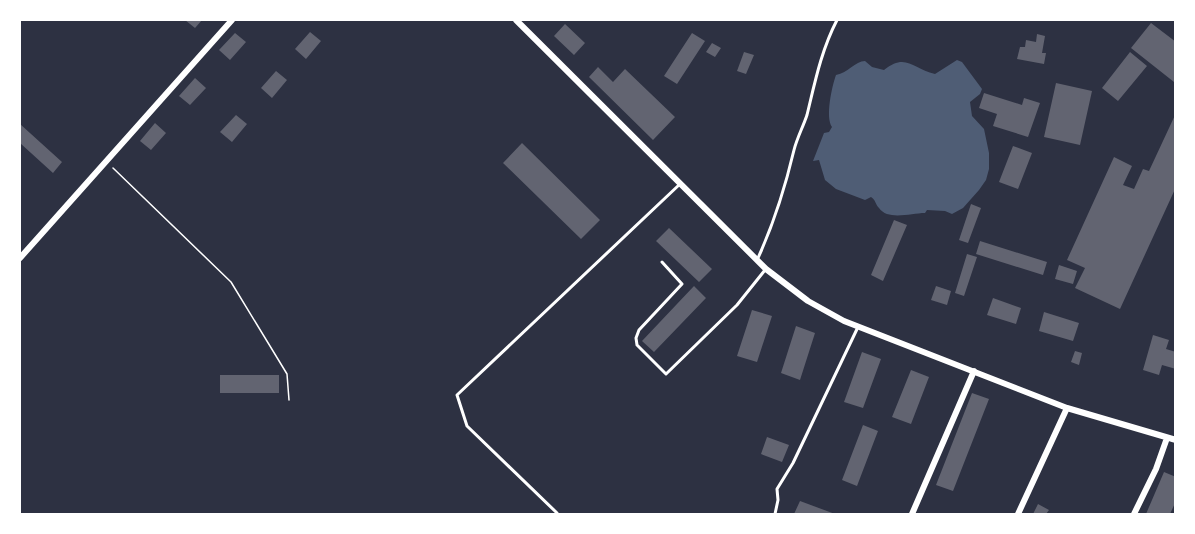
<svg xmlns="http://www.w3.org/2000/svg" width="1195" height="534" font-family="Overpass,sans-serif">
	<rect width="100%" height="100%" fill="#2d3142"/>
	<!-- water -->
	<path fill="#4f5d75" d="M957 60 962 62 982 89 980 94 970 102 972 116 984 129 989 153V169L986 180 979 190 963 208 952 214 945 211 927 210 925 213C911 213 888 221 879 208 875 204 876 200 871 197L865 200 836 189 825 180 819 160 813 161 824 133 829 132 832 127C825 117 832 86 836 75 848 73 855 61 865 61L872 67 884 70C906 52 913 69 935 74Z"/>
	<!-- building -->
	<path fill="#626471" d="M185 20H202L195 28Z
		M1151 23 1176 42V80L1174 82 1131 48Z
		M565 24 585 43 574 55 554 36Z
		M310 32 321 41 306 59 295 49Z
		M235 33 246 42 230 60 219 50Z
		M692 33 705 41 677 84 664 76Z
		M1037 34 1045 36 1042 53H1046L1044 64 1017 59 1020 47H1025L1026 40 1036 42Z
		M712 43 721 48 715 57 706 52Z
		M744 52 754 55 746 74 737 71Z
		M1130 52 1147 66 1118 101 1102 88Z
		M598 67 613 82 625 69 675 117 653 140 589 77Z
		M276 71 287 80 272 98 261 88Z
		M195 78 206 88 190 105 179 96Z
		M1056 83 1092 91 1080 145 1044 137Z
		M984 93 1022 105 1024 98 1040 103 1028 137 993 126 997 114 979 108Z
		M1176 113V187L1120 309 1075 288 1085 268 1067 260 1114 157 1132 166 1123 185 1134 189 1143 169 1149 171Z
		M236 115 247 124 232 142 220 132Z
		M155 123 166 133 151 150 140 141Z
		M20 124 62 162 53 173 20 143Z
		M522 143 600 220 581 239 503 163Z
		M1013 146 1032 153 1018 189 999 182Z
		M971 204 981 208 968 243 959 240Z
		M894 220 907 225 883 281 871 275Z
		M669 228 712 269 699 282 656 241Z
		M980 241 1047 262 1043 275 976 254Z
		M967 254 977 257 964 296 955 293Z
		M1059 265 1077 271 1073 284 1055 279Z
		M694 286 706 298 654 352 642 341Z
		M936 286 951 291 947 305 931 300Z
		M993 298 1021 308 1016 324 987 315Z
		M752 310 772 316 757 362 737 356Z
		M1044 312 1079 323 1073 341 1039 331Z
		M796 326 815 333 800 380 781 373Z
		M1153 335 1169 340 1166 349 1176 352V369L1162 365 1159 375 1143 370Z
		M1075 351 1082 353 1079 365 1071 362Z
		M862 352 881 359 863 408 844 402Z
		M911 370 929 377 911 424 892 417Z
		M220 375H279V393H220Z
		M972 393 989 399 953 491 936 485Z
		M863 425 878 431 857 486 842 480Z
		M767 437 789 445 782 462 761 454Z
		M1164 472 1176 477V501L1170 514H1146Z
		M800 501 835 514H794Z
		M1038 504 1049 510 1046 514H1033Z"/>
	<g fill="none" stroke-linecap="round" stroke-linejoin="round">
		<!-- path -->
		<path stroke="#fff" stroke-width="1.5" d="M113 168 231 282 287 374 289 400"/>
		<!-- service -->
		<path stroke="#fff" stroke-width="3" d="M758 258C774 223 785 188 794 150 797 138 803 127 807 115 815 82 821 51 837 20
			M662 262 682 284 639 330 636 338 637 345 666 374 737 305 765 270
			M556 514 557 513 467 426 457 395 680 184
			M775 514 778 500 777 489 793 463 858 327"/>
		<!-- minor -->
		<path stroke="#fff" stroke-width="6" d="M516 20 766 269 808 301 844 321 1067 408 1176 440
			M20 258 232 20
			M912 514 974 371
			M1018 514 1067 408
			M1134 514 1156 469 1167 438"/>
	</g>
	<!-- border -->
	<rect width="1195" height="534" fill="none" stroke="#ffffff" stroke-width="42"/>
</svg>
